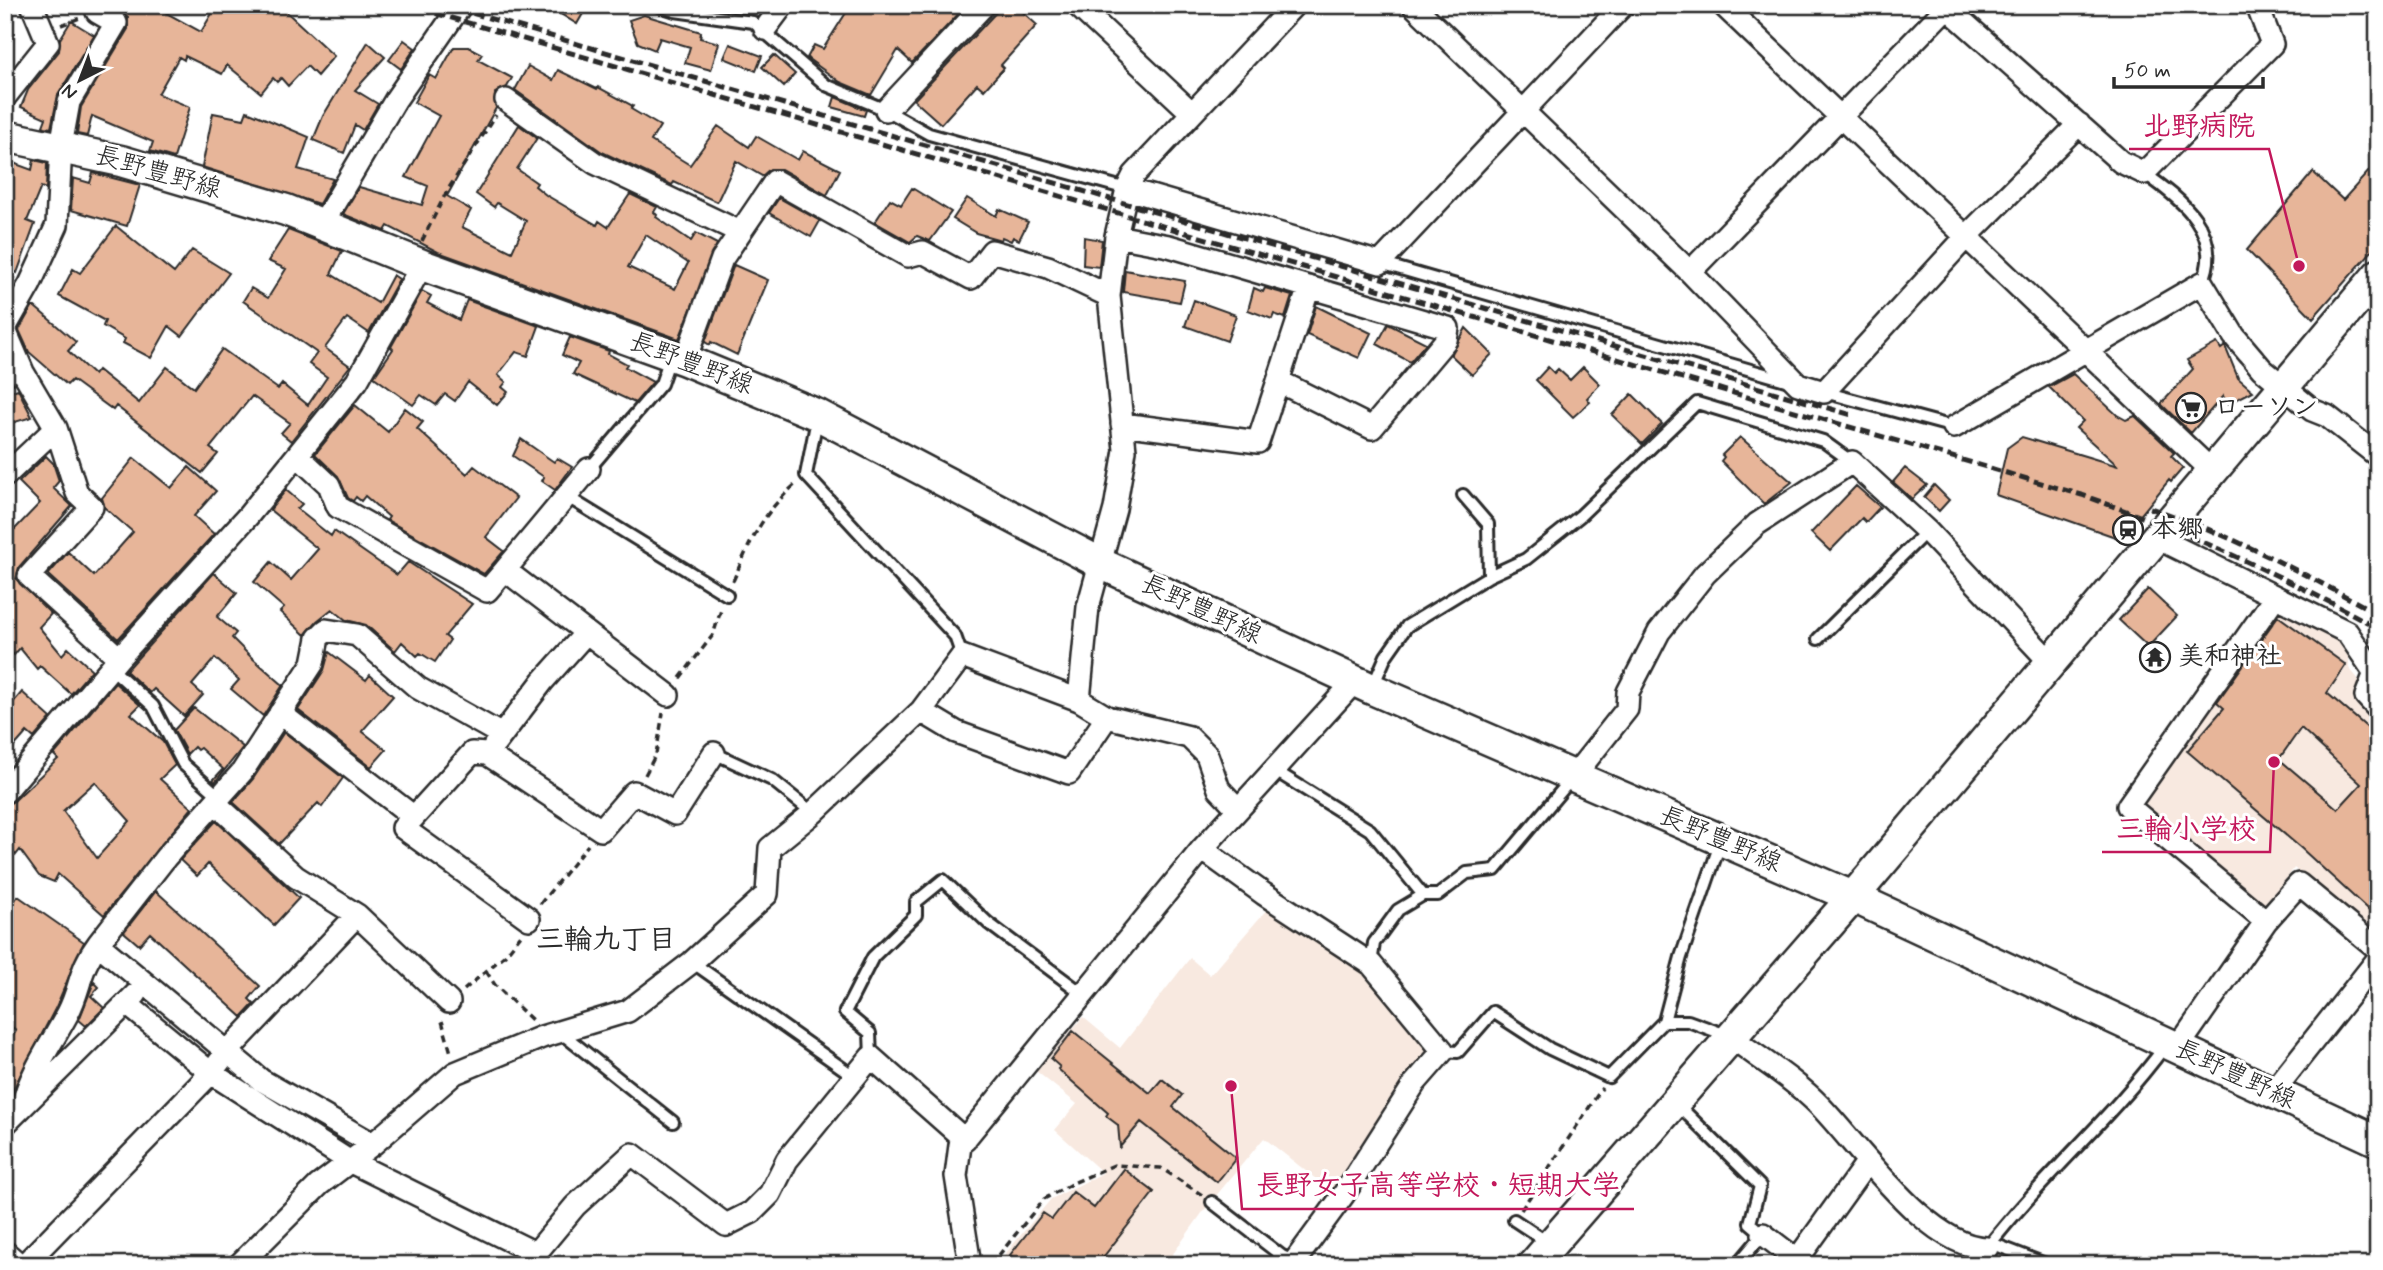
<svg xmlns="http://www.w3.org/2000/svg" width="2383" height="1270" font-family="Mynerve,'Klee One',sans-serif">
	<rect width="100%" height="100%" fill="#fff"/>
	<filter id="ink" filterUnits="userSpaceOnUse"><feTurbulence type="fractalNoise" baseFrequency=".0143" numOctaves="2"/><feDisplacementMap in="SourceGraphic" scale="14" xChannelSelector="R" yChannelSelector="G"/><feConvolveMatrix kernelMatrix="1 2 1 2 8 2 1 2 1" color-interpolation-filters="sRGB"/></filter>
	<g filter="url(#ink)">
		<!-- built -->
		<path fill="#f8e9e0" d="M2281 606 2337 639 2349 657V668L2361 682 2354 697 2378 721V940L2294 868 2265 910 2140 804Z
			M1269 907 1375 981 1431 1049 1335 1194 1264 1138 1205 1209 1165 1265H996L1051 1199 1103 1173 1055 1130 1077 1104 1036 1071 1083 1017 1120 1048 1190 958 1210 975Z"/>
		<!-- building -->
		<path fill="#e7b599" stroke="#2b2b2b" stroke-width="2" fill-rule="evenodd" d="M122 5H152L201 32 217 5H279L334 56 317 76 307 66 288 86 281 78 277 82 273 78 261 93 227 65 222 74 185 56 184 60 179 57 158 94 190 107 174 158 150 151 153 142 92 116 87 136 77 134 81 107 128 29V17L119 10Z
			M546 5H588L577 24Z
			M851 5H961L964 8 912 63 898 50 871 95 840 82 807 58 814 45 823 49Z
			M1003 5H1015L1037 25 1001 65 1004 68 984 90 977 84 941 124 914 100Z
			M644 15 701 32 700 38 719 43 711 70 685 63 690 47 660 38 655 50 638 43 629 20Z
			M71 21 94 35 58 95 51 128 45 127 43 126 46 118 21 107 28 90 59 51 60 39Z
			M404 40 415 48 401 69 389 60Z
			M368 42 385 57 355 90 378 104 363 130 355 125 344 153 313 140 323 116Z
			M730 44 762 56 756 71 724 58Z
			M454 47H469L482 54 478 60 512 78 507 87 495 93 496 108 447 196 471 210 462 227 512 252 526 221 497 203 494 207 476 194 519 125 537 138 517 169 537 183 535 186 546 195 597 225 599 221 608 227 630 194 657 207 654 212 657 215 656 217 691 241 696 233 717 244 679 339 438 252 388 226 385 231 343 214 359 187 422 205 428 186 406 177 439 116 414 102 429 75 436 79ZM646 235 688 263 675 289 628 267Z
			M774 55 795 74 784 87 762 67Z
			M528 66 553 80 558 70 597 89 598 87 633 106 631 109 660 126 651 141 690 165 718 126 749 147 756 136 798 160 803 151 840 170 827 195 781 169H770L762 176 736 161 717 202 674 182 672 185 602 152 515 90Z
			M835 97 866 110 864 116 832 107Z
			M247 111 309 137 298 169 333 179 319 204 202 167 213 113 244 119Z
			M5 160 32 170 34 160 47 163 46 189 41 187 27 221 35 224 17 273 5 266Z
			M2378 161V244L2313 318 2247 250 2313 172 2343 200Z
			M93 173 140 185 127 226 71 210 73 178 90 183Z
			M912 188 951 212 930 241 917 236 910 242 875 222 890 199 901 205Z
			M779 198 820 221 811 237 769 213Z
			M967 198 996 216 999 209 1028 222 1019 240 1013 237 1011 241 1002 237 1001 240 976 233 953 219Z
			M116 226 174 273 192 250 229 273 182 336 169 326 151 358 123 343 125 339 103 326 105 321 59 296 73 269 80 273Z
			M288 230 342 251 331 274 378 303 393 275 399 279 369 333 347 318 325 348 350 366 291 441 281 433 290 423 252 396 210 448 218 454 202 473 116 406 113 410 72 380 67 385 29 352 19 330 32 307H35L76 342 68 351 94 375 98 370 139 403 167 367 194 388 222 349 278 389 282 384 308 405 327 377 309 364 317 353 243 301 251 288 268 298 286 269 268 261Z
			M1084 237 1102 240 1099 267 1083 265Z
			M734 265 768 280 737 355 711 342 710 345 705 342Z
			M1125 270 1185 281 1180 302 1123 292Z
			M1254 288 1263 292 1265 288 1292 296 1285 318 1274 314 1272 319 1248 310Z
			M422 291 431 296 427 303 459 320 467 300 539 326 528 356 516 352 498 375 506 382 502 387 508 392 497 405 468 382 455 401 445 394 436 405 421 395 413 405 374 377 393 349 391 347Z
			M1194 300 1236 315 1227 341 1185 326Z
			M1316 306 1371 333 1359 358 1307 335Z
			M1388 324 1426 343 1410 362 1377 344Z
			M1466 328 1492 354 1472 375 1451 355Z
			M570 337 609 351 608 354 627 364 625 367 653 382 635 403 573 374 579 363 562 355Z
			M2217 343 2221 349 2225 346 2238 378 2253 391 2228 404 2223 396 2191 433 2161 404 2193 369 2187 360Z
			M1548 367 1554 373 1558 369 1570 380 1583 367 1600 384 1587 398 1590 402 1573 417 1536 380Z
			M2073 374 2117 415 2126 420 2135 416 2174 453 2171 456 2183 468 2171 482 2169 480 2121 539 1996 495 2007 448 2022 437 2118 466 2076 428 2083 421 2049 387Z
			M18 389 32 417 5 425V393Z
			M1632 394 1662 424 1642 444 1612 415Z
			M355 405 388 432 405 408 423 422 417 429 467 474 474 466 516 498 486 537 504 551 484 574 387 520 389 517 365 496 361 501 356 497 353 501 348 498 338 476 315 454Z
			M1740 437 1792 482 1764 504 1721 461 1724 457 1722 455Z
			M521 439 554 462 557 458 572 467 555 490 542 481 544 477 513 456Z
			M46 456 53 463 59 481 53 488 72 506 19 567 16 579 51 614 39 627 62 655 68 648 92 670 71 694 40 666 37 669 20 648 14 655 5 647V519L15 529 40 503 19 482Z
			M134 458 171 488 189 467 216 491 194 516 214 534 118 639 48 575 68 552 94 576 133 532 105 508 102 498Z
			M1905 468 1927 485 1912 499 1893 482Z
			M1934 485 1949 500 1939 511 1924 497Z
			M1856 486 1880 507 1866 522 1862 518 1830 551 1811 533Z
			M286 490 302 504 297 509 331 536 334 531 397 575 408 562 472 604 445 636 450 640 435 662 420 653 417 656 402 642 395 651 366 625 346 620 332 609 317 621 305 635 280 612 284 608 254 582 271 562 291 580 318 549 270 510Z
			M214 573 237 593 217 617 236 633 232 638 250 656 283 685 263 716 231 689 239 680 215 658 192 685 203 695 184 716 154 689 150 693 126 671Z
			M2148 589 2177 616 2148 647 2119 620Z
			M2278 616 2346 665 2327 693 2378 737V919L2302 849 2187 751 2224 708 2217 702ZM2301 728 2361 784 2338 809 2279 759Z
			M329 652 366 680 370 675 393 696 362 731 386 750 371 767 298 710 324 670Z
			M115 683 140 705 131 714 163 742 175 765 160 779 192 808 104 915 58 874 54 882 39 876 20 850 16 855 5 846V805L14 801 58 759 54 755ZM95 782 130 821 97 858 63 811Z
			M22 692 51 718 34 738 27 732 5 757V712Z
			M194 708 243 747 215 782 213 780 223 769 200 748 197 750 194 747 187 754 174 730Z
			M284 732 343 778 322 807 318 803 279 844 233 802 253 779Z
			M216 821 299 898 274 925 208 864 197 876 180 860Z
			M156 891 260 986 249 999 254 1004 242 1017 150 933 139 945 124 932Z
			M18 896 84 942 56 1007 5 1105V1048L16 1030 5 1022V914Z
			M94 982 99 987 91 996 104 1008 86 1026 79 1020Z
			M1073 1031 1150 1093 1162 1079 1182 1095 1173 1107 1236 1158 1217 1182 1141 1122 1120 1147 1118 1125 1106 1116 1108 1113 1058 1069 1060 1067 1051 1059Z
			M1124 1169 1154 1192 1097 1265H1023L1010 1255 1043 1213 1052 1219 1073 1192 1094 1208Z"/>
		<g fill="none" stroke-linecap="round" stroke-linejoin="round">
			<!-- lane casing -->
			<g stroke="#2b2b2b" stroke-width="16">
				<path id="lane" d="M657 5 675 11 753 22 826 85 886 110 929 134 1127 189
					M2144 173C2181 199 2225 233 2202 283
					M1380 263 1789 381
					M5 380 23 372
					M1824 392 1954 427
					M817 419 806 475 955 636 962 656
					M589 469 661 384 670 358
					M1463 495 1488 524 1489 576
					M566 496 727 595
					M1818 639 1927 531
					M111 668 153 706 183 764 220 797
					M1373 686 1386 656 1407 626 1489 576 1526 559 1580 516 1697 403 1823 441 1852 462
					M714 753 772 780 813 813
					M1274 770 1370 830 1423 895
					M692 962 855 1077
					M1371 964 1374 943 1398 910 1423 895H1438L1467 873 1495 870 1573 777
					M1664 1021 1681 957 1721 841
					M560 1032 673 1122
					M1443 1051 1458 1052 1493 1012 1550 1049 1609 1077 1664 1021H1688L1729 1036
					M871 1057 870 1033 845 1012 873 957 916 915V902L943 880 988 923 1083 994
					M1676 1103 1760 1186 1750 1223 1763 1234 1737 1265
					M1212 1202 1282 1256 1294 1261
					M1514 1220 1550 1244
					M1991 1243 2048 1265
					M1987 1248C2042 1177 2111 1119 2165 1046"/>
			</g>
			<!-- street casing -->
			<g stroke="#2b2b2b" stroke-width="26">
				<path id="street" d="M1077 5 1192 113
					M1413 5 1690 272 1798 384 1824 392 1966 237 2079 124
					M1723 5 2212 471
					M1944 5 2121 162 2144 173 2272 44 2257 5
					M765 29 783 5
					M5 97 48 43 32 5
					M506 100 595 163 740 232
					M886 110 984 5
					M1127 189 1380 263 1623 5
					M321 226 396 99 461 5
					M1116 236 1169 246 1448 328 1446 340 1372 428 1278 381
					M1690 272 1949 5
					M5 328 30 284 57 225 61 146 69 102 116 23 97 12
					M5 330 23 372 56 428
					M685 360 722 259 775 181 908 256 923 252 971 278 992 251 1048 267 1109 296
					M1122 424 1258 442 1309 287
					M1954 427 2202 283 2234 336 2262 369 2312 410 2327 416 2378 456
					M298 456 329 485 338 507 487 591 505 570 668 695
					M5 476 56 428 77 493 92 507 29 576 119 658
					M2157 538 2347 632 2375 673 2366 696 2378 709
					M505 570 589 469
					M921 711 956 732 1069 773 1107 717 1079 700
					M280 713 414 817 472 753 487 754 601 830 634 792 675 814 714 753
					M1107 717 1189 737 1207 755 1219 789 1238 809
					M495 744 543 681 586 633
					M1573 777 1627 709 1628 692 1659 632 1705 574 1757 524 1852 462 1927 531 2051 663
					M5 792 119 658 248 516 357 381 422 265
					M215 803 296 877 357 915 449 1002
					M414 817 403 828 529 919
					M1202 849 1264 894 1371 964 1443 1051 1415 1083 1344 1194 1292 1265
					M2266 921 2128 806 2275 597
					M127 1004 211 1073 349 1161 535 1253
					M1731 1037C1760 1059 1795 1080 1820 1106 1859 1146 1928 1248 1987 1248
					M2177 1049 2266 921 2299 884 2378 949
					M2272 1093 2378 959
					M22 1106C31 1071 51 1045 68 1013 81 988 79 969 98 944
					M5 1124 136 994
					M373 1144 261 1080 98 944 166 857 242 772 313 663 318 638 326 630 357 635 418 688 502 735
					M1763 1234 1797 1260 1868 1161
					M5 1252 20 1265
					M24 1265 211 1073 226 1053 357 915
					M239 1265 319 1185 373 1144 455 1073 542 1037 628 1011 692 962 767 894 770 848 813 813 921 711 962 656 1079 700 1088 607 1115 509 1125 450 1109 296 1116 236 1127 189 1134 175 1294 5
					M526 1265 575 1206 632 1154 726 1225 752 1212 770 1194 787 1160 871 1057 965 1140
					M970 1265 956 1176 960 1145 1202 849 1355 681"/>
			</g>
			<!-- secondary casing -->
			<g stroke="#2b2b2b" stroke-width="35">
				<path id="secondary" d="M5 136 121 161 286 210 422 265 685 360 818 415 1102 564 1372 689 1853 897 2378 1141
					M1533 1265 1853 897 2378 275"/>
			</g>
			<!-- path -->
			<path stroke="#2b2b2b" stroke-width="3.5" stroke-dasharray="7 5" stroke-linecap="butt" d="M61 25 80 18
				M422 241 447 191 496 115
				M733 581C751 540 762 513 797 483
				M680 678 713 635 722 607
				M645 775 656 754 663 713
				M540 904 588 845
				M486 971 495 985 532 1020
				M464 990 505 955 521 935
				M442 1021 451 1053
				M1521 1210 1602 1088
				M991 1265 1044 1199 1073 1183 1114 1165 1161 1168 1202 1195"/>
			<!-- lane -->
			<use href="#lane" stroke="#fff" stroke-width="10"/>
			<!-- street -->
			<use href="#street" stroke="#fff" stroke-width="21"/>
			<!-- secondary -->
			<use href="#secondary" stroke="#fff" stroke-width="30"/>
			<!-- rail -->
			<path stroke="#2b2b2b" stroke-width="5" stroke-dasharray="10 5" stroke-linecap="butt" d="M407 5 2082 495C2185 531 2282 575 2378 628
				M444 5 1852 415
				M2150 508C2229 533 2305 574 2378 614"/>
		</g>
	</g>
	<!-- icons -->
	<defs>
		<g id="supermarket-ring" transform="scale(1.575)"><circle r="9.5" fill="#fff" stroke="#2b2b2b" stroke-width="1.5"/><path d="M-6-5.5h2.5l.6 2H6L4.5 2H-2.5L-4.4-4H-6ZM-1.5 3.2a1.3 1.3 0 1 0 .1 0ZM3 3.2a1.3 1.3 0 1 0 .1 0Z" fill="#2b2b2b"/></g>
		<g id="station-ring" transform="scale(1.575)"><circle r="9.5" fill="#fff" stroke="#2b2b2b" stroke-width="1.5"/><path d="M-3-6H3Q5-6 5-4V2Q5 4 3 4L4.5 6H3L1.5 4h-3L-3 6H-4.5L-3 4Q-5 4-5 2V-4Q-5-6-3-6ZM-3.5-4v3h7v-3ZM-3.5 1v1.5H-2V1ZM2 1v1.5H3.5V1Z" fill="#2b2b2b"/></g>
		<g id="temple-ring" transform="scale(1.575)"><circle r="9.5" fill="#fff" stroke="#2b2b2b" stroke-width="1.5"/><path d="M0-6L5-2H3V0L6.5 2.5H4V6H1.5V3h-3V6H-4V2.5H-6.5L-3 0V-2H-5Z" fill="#2b2b2b"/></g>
	</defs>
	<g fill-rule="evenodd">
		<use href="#supermarket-ring" x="2191" y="408"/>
		<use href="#station-ring" x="2128" y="530"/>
		<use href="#temple-ring" x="2155" y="657"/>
	</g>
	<g text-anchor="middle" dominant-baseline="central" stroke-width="6" stroke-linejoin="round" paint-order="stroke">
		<!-- street labels -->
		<g font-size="26" fill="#2b2b2b" stroke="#fff">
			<text transform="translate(158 173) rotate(16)">長野豊野線</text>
			<text transform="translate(691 364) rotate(21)">長野豊野線</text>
			<text transform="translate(1201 610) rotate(25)">長野豊野線</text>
			<text transform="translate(1720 840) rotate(23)">長野豊野線</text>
			<text transform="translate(2235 1075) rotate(25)">長野豊野線</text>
		</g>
		<!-- poi labels -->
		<g font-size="26" font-weight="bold" fill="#2b2b2b" stroke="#fff" text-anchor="start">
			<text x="2214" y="408">ローソン</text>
			<text x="2151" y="530">本郷</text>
			<text x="2178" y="657">美和神社</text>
		</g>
		<!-- neighbourhood labels -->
		<g font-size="28" font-weight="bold" fill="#2b2b2b" stroke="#fff">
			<text x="606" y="940">三輪九丁目</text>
		</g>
	</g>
	<!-- callouts -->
	<path fill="none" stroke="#c2185b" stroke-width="2.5" d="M2299 266L2269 149H2129M2274 762L2270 852H2102M1231 1086L1242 1209H1634"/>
	<g fill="#c2185b" stroke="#fff" stroke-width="2.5">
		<circle cx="2299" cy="266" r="7"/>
		<circle cx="2274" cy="762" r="7"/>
		<circle cx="1231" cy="1086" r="7"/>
	</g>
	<g font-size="28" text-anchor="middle" font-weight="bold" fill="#c2185b" stroke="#fff" stroke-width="6" stroke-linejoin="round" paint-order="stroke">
		<text x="2199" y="135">北野病院</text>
		<text x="2186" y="838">三輪小学校</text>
		<text x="1438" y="1194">長野女子高等学校・短期大学</text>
	</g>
	<!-- margin -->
	<rect width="2383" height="1270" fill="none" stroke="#fff" stroke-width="28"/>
	<rect x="14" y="14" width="2355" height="1242" fill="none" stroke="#2b2b2b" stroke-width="2.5" filter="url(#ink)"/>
	<!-- north arrow -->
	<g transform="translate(80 80) rotate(222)" stroke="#ffffff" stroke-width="5" paint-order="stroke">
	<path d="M0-5L12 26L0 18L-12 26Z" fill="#2b2b2b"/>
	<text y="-10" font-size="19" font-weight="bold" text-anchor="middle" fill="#2b2b2b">N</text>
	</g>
	<!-- scale -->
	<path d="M2114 77v10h149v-10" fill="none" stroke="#2b2b2b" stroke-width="3.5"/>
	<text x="2124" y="77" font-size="21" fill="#2b2b2b" stroke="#ffffff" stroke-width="5" paint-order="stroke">50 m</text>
</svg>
